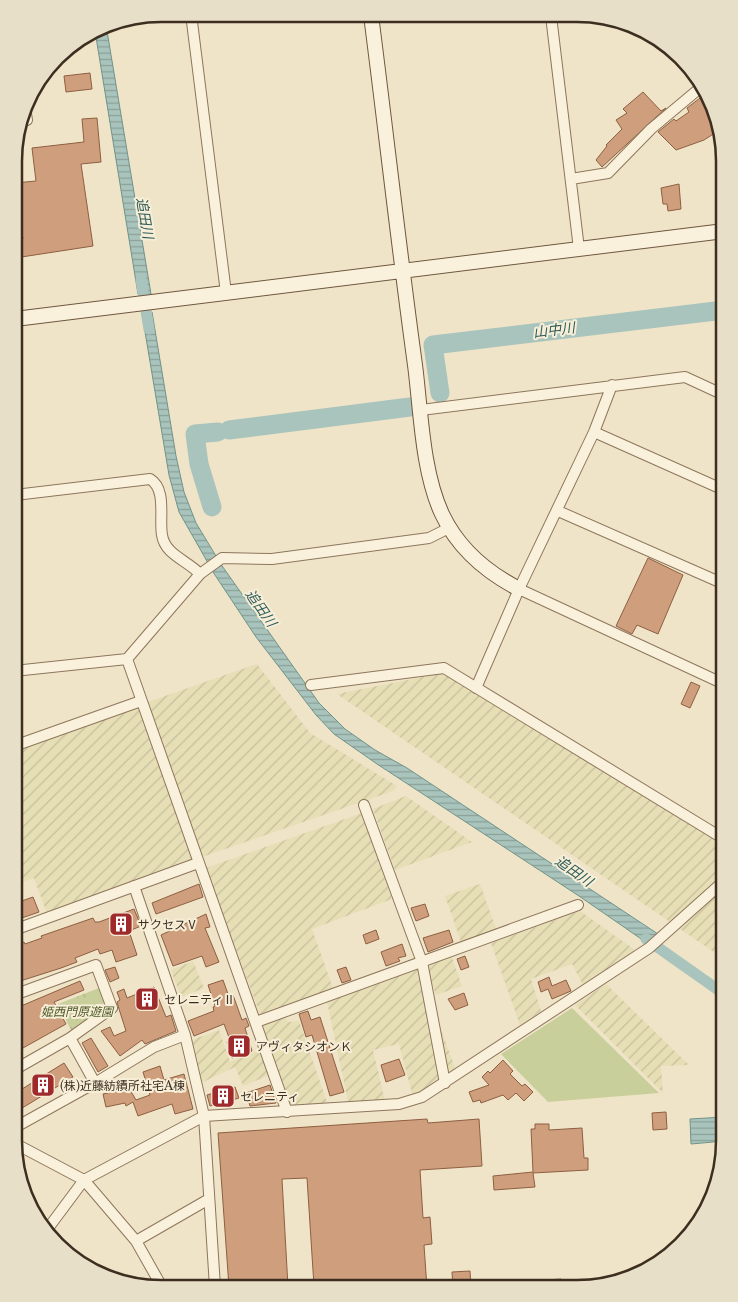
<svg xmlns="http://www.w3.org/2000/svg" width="738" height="1302" font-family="'Libre Baskerville','Noto Sans JP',serif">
	<defs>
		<pattern id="farmland-furrows" width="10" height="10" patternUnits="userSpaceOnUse" patternTransform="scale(1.25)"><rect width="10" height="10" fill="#e6deb5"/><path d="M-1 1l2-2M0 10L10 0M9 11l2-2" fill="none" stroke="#c6bf9b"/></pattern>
		<pattern id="forest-crowns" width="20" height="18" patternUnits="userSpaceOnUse" patternTransform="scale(1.25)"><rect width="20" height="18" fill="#c9cf9b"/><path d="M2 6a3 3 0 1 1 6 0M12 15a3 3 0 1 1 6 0" fill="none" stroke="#aeb285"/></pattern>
		<pattern id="water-rules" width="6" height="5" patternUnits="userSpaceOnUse" patternTransform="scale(1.25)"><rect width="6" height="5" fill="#a9c4bc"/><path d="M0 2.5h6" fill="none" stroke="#8ba098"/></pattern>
	</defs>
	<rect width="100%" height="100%" fill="#f0e4c8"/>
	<!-- farmland -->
	<path fill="url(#farmland-furrows)" d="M257 664 310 733 397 786 393 791 202 857 145 703Z
		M443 673 724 845V959L337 694Z
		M139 707 194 861 47 914 34 878 14 885V751Z
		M406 796 472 842 395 870 373 809Z
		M362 813 392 899 312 929 333 988 260 1014 206 868Z
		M480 884 496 929 461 942 445 896Z
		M580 911 635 950 583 985 572 964 531 979 541 1011 520 1025 491 943Z
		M451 955 462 986 436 995 427 968 429 963Z
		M193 961 204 988 181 997 171 970Z
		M419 969 455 1068 428 1089 413 1097 399 1044 373 1050 385 1101H348L327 1002Z
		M606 984 689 1065 661 1066 663 1093 575 1005Z
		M285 1015 288 1022 299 1021 328 1105 291 1106 262 1024Z
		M219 1030 230 1062 260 1050 270 1075 243 1086 235 1067 201 1083 192 1040Z"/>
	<!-- grass -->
	<path fill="#c9cf9b" d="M572 1008 659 1093 548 1102 501 1054Z"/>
	<!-- forest -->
	<path fill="url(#forest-crowns)" d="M99 988 105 1003 100 1005 102 1010 71 1030 58 1004Z"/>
	<!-- water -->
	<path fill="url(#water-rules)" stroke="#6f938a" d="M106 25 151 294H138L95 31Z
		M152 312 176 456 184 492 196 523 216 556 208 563 179 512 169 475 142 314Z
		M220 563 319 703 345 729 375 750 407 768 658 934 647 943 579 896 377 764 334 734 316 715 256 637 211 569Z
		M724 1117V1141L691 1144 690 1119Z"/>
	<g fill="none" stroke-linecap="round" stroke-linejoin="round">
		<!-- canal -->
		<path stroke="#a9c4bc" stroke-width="11" d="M141 280 149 329
			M646 939 724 994"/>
		<!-- river -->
		<path stroke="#a9c4bc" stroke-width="19" d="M440 393 433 345 724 310
			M229 430 410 407
			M212 507 199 464 195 434 218 432"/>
	</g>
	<!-- building -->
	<path fill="#cf9f7d" stroke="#8d5f41" d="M90 73 92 89 66 92 64 76Z
		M643 92 661 111 666 108 602 167 596 160 607 146 606 145 622 129 616 120 627 113 623 109Z
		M704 95 716 113 711 118 718 131 704 140 676 150 658 132 674 119 676 121 689 112 687 108Z
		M97 118 101 162 81 164 93 246 15 258V240L23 239 18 206H15V183L36 181 32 148 84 142 82 119Z
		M679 184 681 209 668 211 667 204H663L661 188Z
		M648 558 683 575 658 634 637 625 632 634 616 626Z
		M691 682 700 686 690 708 681 704Z
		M199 884 203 897 156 914 152 903Z
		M33 897 39 912 19 919 15 908 20 906 19 902Z
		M425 904 429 916 416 921 411 908Z
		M134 909 141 926 129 931 137 955 116 962 112 950 100 954 98 949 75 958 77 962 61 968 14 983V945L24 942 25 944 42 938 41 936 93 918 95 922H99Z
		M206 914 210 927 205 928 219 962 206 967 202 956 173 966 161 935Z
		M376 930 379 939 366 944 363 935Z
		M449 930 453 942 428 952 423 938Z
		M402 944 406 956 398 958 400 961 386 966 381 952Z
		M465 956 469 967 461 970 457 959Z
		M115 967 119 978 110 982 105 970Z
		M346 967 351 980 342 983 337 970Z
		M549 977 552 986 566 980 571 991 552 999 548 989 541 992 538 982Z
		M223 980 229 997 233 995 242 1020 246 1018 249 1026 245 1028 252 1051 232 1058 227 1042 230 1040 224 1024 194 1036 188 1021 214 1011 213 1007 215 1006 208 985Z
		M80 981 84 990 54 1002 66 1024 14 1053V1009Z
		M154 987 166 1017 171 1015 176 1031 145 1044 142 1040 120 1056 101 1031 110 1027 114 1036 126 1031 119 1009 117 1002 120 1000 117 992 124 989 127 998Z
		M464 993 468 1005 455 1010 448 999Z
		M308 1011 311 1020 320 1017 344 1092 330 1096 312 1035 306 1037 299 1014Z
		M91 1038 108 1066 98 1072 82 1043Z
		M399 1059 405 1075 386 1082 381 1065Z
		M503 1060 513 1071 510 1074 522 1086 525 1084 533 1092 524 1101 516 1093 508 1100 503 1095 481 1103 480 1100 473 1102 469 1092 489 1085 482 1077 488 1071 490 1073Z
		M64 1063 73 1077 14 1113V1094Z
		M160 1066 164 1080 184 1074 193 1109 175 1114 172 1104 138 1116 133 1102 126 1106 125 1103 106 1107 103 1094 118 1091 116 1088 126 1083 136 1100 150 1095 143 1072Z
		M270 1085 276 1103 250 1106 246 1093Z
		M235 1087 239 1098 210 1106 207 1095Z
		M666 1112 667 1129 653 1130 652 1113Z
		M427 1119 428 1123 479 1119 482 1166 420 1170 423 1218 430 1217 432 1244 424 1245 427 1288 314 1286 307 1178 282 1179 288 1287H229L218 1133Z
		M535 1124H549V1130L582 1128 584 1158H588V1170L533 1173 535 1187 494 1190 493 1176 533 1172 531 1129H535Z
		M470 1271 471 1288H453L452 1272Z
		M561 1279V1288H519L518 1282Z"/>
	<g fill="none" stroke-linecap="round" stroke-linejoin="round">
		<!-- street casing -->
		<g stroke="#8d765c" stroke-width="12">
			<path id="street" d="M191 14 226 293
				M551 16 579 249
				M22 121 27 120 25 108
				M571 179 608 173 651 129 700 88
				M421 410 685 377 724 395
				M594 432 724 490
				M15 495 150 479C167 489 159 519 162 535 165 555 187 560 200 574
				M558 511 724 584
				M519 589 724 684
				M127 659 287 1112
				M14 671 127 659 200 574 222 558 272 559 429 538 449 528
				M311 685 444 668 724 839
				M476 688 519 589 594 432 612 385
				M14 746 141 701
				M364 805 422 962 445 1083
				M134 886 185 1035 204 1116 215 1287
				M14 930 198 863
				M256 1022 578 905
				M70 1038 95 1083
				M14 1070 70 1038 112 1008 96 965 14 995
				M14 1128 95 1083 154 1047 185 1035
				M14 1143 84 1180 136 1241 162 1287
				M49 1227 84 1180 204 1116 399 1104 422 1097 649 948 724 881
				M136 1241 209 1199"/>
		</g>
		<!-- secondary casing -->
		<g stroke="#6f573f" stroke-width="16">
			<path id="secondary" d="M371 15C386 132 399 249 415 365 421 411 422 471 442 514 458 548 486 572 519 589
				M15 319 724 231"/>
		</g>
		<!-- street -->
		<use href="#street" stroke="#faf1dc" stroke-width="10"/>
		<!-- secondary -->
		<use href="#secondary" stroke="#faf1dc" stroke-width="14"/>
	</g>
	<!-- icons -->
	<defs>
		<g id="building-square" transform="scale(1.25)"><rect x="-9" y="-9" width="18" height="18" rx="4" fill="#9e2a2b" stroke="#f7eed8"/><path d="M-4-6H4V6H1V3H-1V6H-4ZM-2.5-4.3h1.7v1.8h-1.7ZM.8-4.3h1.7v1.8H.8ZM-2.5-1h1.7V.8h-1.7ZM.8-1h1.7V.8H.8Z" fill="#fff"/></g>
	</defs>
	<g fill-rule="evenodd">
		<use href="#building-square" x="121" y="924"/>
		<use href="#building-square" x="147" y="999"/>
		<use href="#building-square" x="239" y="1046"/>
		<use href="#building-square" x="43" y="1085"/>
		<use href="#building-square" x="223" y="1096"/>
	</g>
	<g text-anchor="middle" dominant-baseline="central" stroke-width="4" stroke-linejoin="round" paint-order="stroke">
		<!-- poi labels -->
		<g font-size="12" fill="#3d2e20" stroke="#f7eed8" text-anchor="start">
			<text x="138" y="924">サクセスⅤ</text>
			<text x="164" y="999">セレニティⅡ</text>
			<text x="256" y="1046">アヴィタシオンＫ</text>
			<text x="60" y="1085">(株)近藤紡績所社宅A棟</text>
			<text x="240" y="1096">セレニティ</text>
		</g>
		<!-- park labels -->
		<g font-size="12" font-style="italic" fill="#4d5a26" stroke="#f7eed8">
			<text x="77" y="1011">姫西門原遊園</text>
		</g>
		<!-- water labels -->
		<g font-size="14" font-style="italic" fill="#2f5d5a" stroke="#f7eed8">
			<text transform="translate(145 218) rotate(80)">追田川</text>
			<text transform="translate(554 330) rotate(-7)">山中川</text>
			<text transform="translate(261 608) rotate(55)">追田川</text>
			<text transform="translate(574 871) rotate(35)">追田川</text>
		</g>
	</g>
	<!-- crop -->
	<path d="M0 0H738V1302H0ZM161 22H577A139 139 0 0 1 716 161V1141A139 139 0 0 1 577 1280H161A139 139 0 0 1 22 1141V161A139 139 0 0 1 161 22Z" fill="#e8dfc9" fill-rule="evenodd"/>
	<path fill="none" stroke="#3d2e20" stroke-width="2.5" d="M161 22H577A139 139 0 0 1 716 161V1141A139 139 0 0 1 577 1280H161A139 139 0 0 1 22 1141V161A139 139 0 0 1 161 22Z"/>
</svg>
